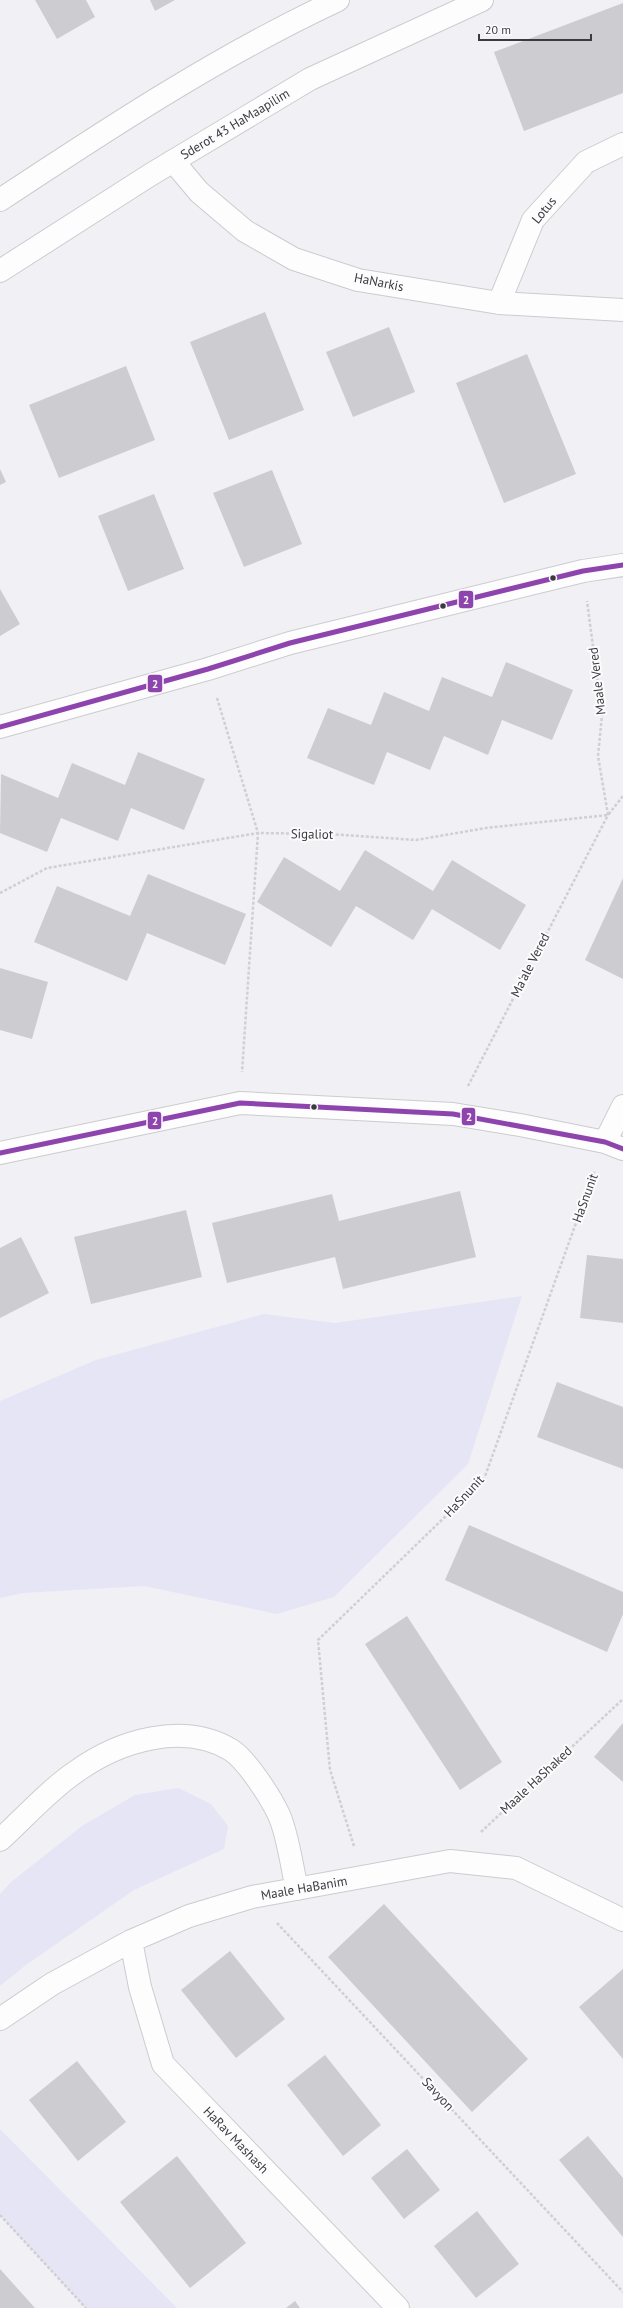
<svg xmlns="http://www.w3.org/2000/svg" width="623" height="2308" font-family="'PT Sans',sans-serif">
	<rect width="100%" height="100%" fill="#f0f0f5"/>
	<!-- green -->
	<path fill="#e6e5f6" d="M522 1296 468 1464 334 1597 277 1614 144 1586 23 1593 0 1598V1401L96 1360 264 1314 335 1323Z
		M178 1788 211 1804 228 1826 224 1849 134 1890 26 1965 0 1986V1894L11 1882 82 1826 135 1795Z
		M0 2129 177 2308H86L0 2215Z"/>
	<!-- building -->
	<path fill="#cdcdd1" d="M35 0H86L95 17 57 39Z
		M150 0H175L155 11Z
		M623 3V93L524 131 494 52Z
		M265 312 304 410 229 440 190 342Z
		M389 327 415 392 353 417 326 352Z
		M527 354 576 474 504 503 456 383Z
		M126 366 155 440 59 478 29 405Z
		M0 469 6 482 0 485Z
		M272 470 302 544 244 567 213 493Z
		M154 494 184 569 128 591 98 516Z
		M0 589 20 624 0 636Z
		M506 662 573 690 552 740 502 720 488 755 444 736 430 770 387 752 374 785 307 758 328 708 371 725 384 692 429 711 442 677 492 697Z
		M138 752 205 779 184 830 131 808 118 841 61 818 47 852 0 833 1 774 58 798 72 763 125 785Z
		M365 850 433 891 452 860 526 905 500 950 432 909 413 940 356 906 331 947 257 902 284 857 340 891Z
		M148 874 246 914 225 965 147 933 127 981 34 942 57 886 130 916Z
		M623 878V979L585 960Z
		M0 968 48 982 32 1039 0 1030Z
		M460 1191 476 1257 343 1289 335 1257 227 1283 212 1223 332 1194 339 1221Z
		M186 1210 202 1277 91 1304 74 1237Z
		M21 1237 49 1293 0 1318V1248Z
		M587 1255 623 1259V1323L580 1318Z
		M557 1382 623 1407V1469L537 1437Z
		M469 1525 623 1592V1614L607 1652 445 1580Z
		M407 1616 502 1762 460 1790 365 1644Z
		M623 1723V1782L594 1757Z
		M384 1904 528 2059 472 2112 328 1957Z
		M230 1951 285 2019 236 2058 181 1990Z
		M623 1969V2059L579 2007Z
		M325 2055 381 2125 343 2156 287 2085Z
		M77 2061 126 2122 78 2161 29 2100Z
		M588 2136 623 2178V2237L559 2160Z
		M407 2149 440 2190 404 2219 371 2178Z
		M177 2156 246 2243 190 2288 120 2202Z
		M477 2211 519 2264 476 2298 434 2246Z
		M0 2269 35 2308H0Z
		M295 2301 300 2308H286Z"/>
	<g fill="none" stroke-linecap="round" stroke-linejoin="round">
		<!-- street casing -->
		<g stroke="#ccccd0" stroke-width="24">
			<path id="street" d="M173 161 199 192 245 231 294 259 358 280 499 303 623 310
				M499 303 533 220 586 162 623 144
				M0 727 208 669 290 643 583 571 623 565
				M605 1142 623 1106
				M0 1153 240 1103 453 1114 520 1125 605 1142 623 1149
				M0 1840C24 1818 51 1788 77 1771 119 1741 183 1721 231 1750 247 1760 271 1798 279 1815 288 1835 292 1868 297 1889
				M131 1941 140 1987 163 2064 398 2308
				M0 2019 52 1984 131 1941 189 1916 252 1897 450 1861 516 1868 623 1920"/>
		</g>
		<!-- secondary casing -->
		<g stroke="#ccccd0" stroke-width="24">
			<path id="secondary" d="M0 200C109 128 220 55 338 0
				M0 271 150 175 310 79 482 0"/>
		</g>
		<!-- path -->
		<path stroke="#d0d0d1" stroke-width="2.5" stroke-dasharray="3 2" stroke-linecap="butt" d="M217 698 258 833 242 1072
			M0 893 47 868 258 833 329 834 416 840 486 828 608 815 623 796
			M468 1086 608 815 598 756 602 715 587 601
			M481 1832 623 1699
			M354 1846 330 1770 318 1640 484 1479 595 1170
			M277 1923 623 2292
			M0 2215 86 2308"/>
		<!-- street -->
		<use href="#street" stroke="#fdfdfe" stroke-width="22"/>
		<!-- secondary -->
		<use href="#secondary" stroke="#fdfdfe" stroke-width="22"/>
		<!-- bus-1 casing -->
		<g stroke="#fcfbfe" stroke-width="8">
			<path id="bus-1" d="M0 727 208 669 290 643 583 571 623 565
				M0 1153 240 1103 453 1114 605 1142 623 1149"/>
		</g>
		<!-- bus-1 -->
		<use href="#bus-1" stroke="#8e44ad" stroke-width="5"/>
	</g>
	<!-- markers -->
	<g fill="#3b3a3e" stroke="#fcfbfe" stroke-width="1.5">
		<circle cx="553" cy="578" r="3.5"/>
		<circle cx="443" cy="606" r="3.5"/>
		<circle cx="314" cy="1107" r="3.5"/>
	</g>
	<g text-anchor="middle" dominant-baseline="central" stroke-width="4" stroke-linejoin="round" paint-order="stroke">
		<!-- street labels -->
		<g font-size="13" fill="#3b3a3e" stroke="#fcfbfe">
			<text transform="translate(235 124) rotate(-31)">Sderot 43 HaMaapilim</text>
			<text transform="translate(544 210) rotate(-51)">Lotus</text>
			<text transform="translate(379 282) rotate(11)">HaNarkis</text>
			<text transform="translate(597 681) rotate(-97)">Maale Vered</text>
			<text transform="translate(312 834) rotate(1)">Sigaliot</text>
			<text transform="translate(530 965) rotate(-63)">Ma'ale Vered</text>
			<text transform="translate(585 1198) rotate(-70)">HaSnunit</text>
			<text transform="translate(464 1496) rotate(-47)">HaSnunit</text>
			<text transform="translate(536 1780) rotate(-43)">Maale HaShaked</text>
			<text transform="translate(304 1888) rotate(-10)">Maale HaBanim</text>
			<text transform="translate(438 2094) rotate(47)">Savyon</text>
			<text transform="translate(236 2140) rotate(46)">HaRav Mashash</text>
		</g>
	</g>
	<g stroke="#fcfbfe" stroke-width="1.5">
		<rect x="458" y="590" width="16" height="19" rx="4" fill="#8e44ad"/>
		<rect x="147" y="674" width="16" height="19" rx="4" fill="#8e44ad"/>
		<rect x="461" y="1107" width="15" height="19" rx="4" fill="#8e44ad"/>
		<rect x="147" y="1111" width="15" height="19" rx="4" fill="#8e44ad"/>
	</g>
	<g font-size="11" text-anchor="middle" font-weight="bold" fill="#fff">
		<text x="466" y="604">2</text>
		<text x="155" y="688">2</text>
		<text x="469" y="1121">2</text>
		<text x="155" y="1125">2</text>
	</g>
	<!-- scale -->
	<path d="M479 34v6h112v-6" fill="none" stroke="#3b3a3e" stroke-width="2"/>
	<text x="485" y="34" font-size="12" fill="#3b3a3e" stroke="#fcfbfe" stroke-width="3" paint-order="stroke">20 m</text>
</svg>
